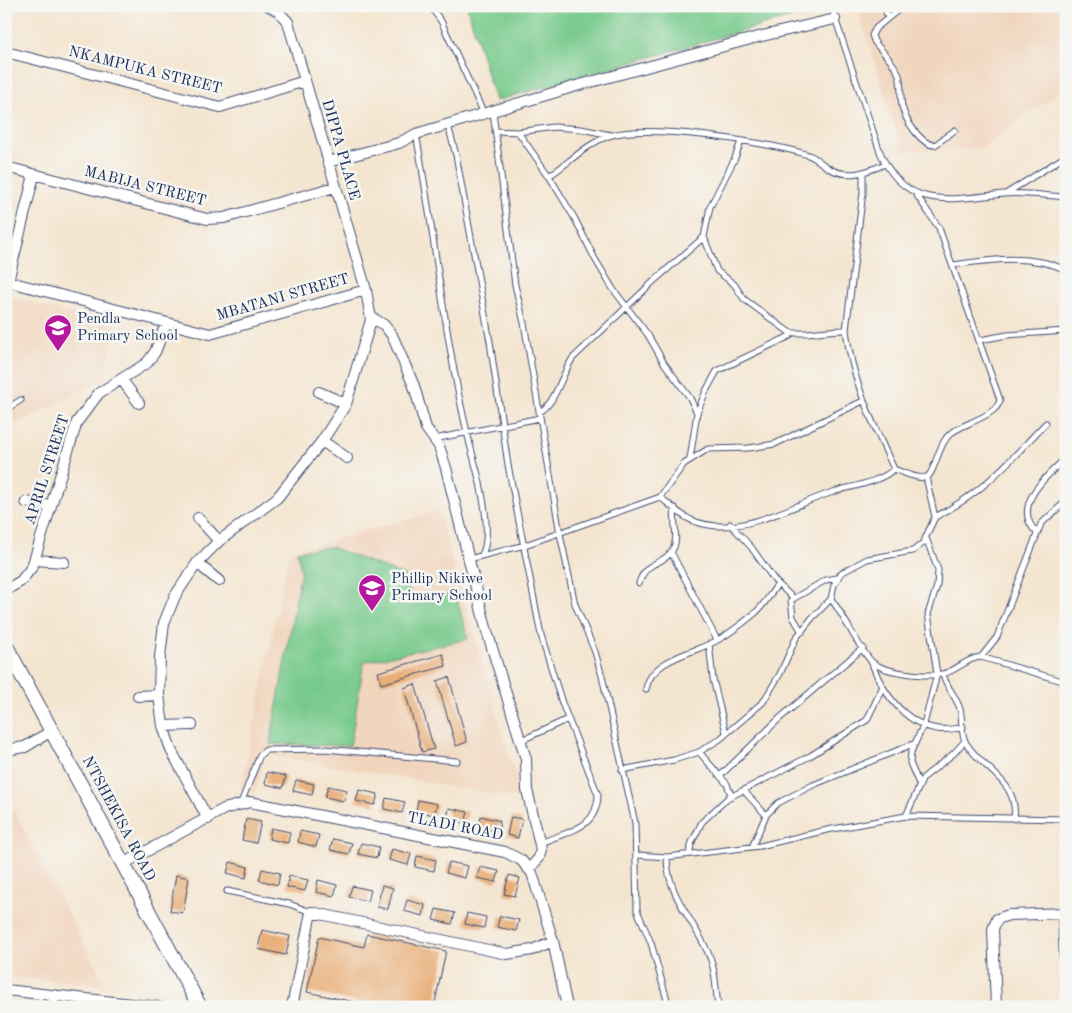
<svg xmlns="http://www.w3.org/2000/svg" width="1072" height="1013" font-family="'Old Standard TT',serif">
	<rect width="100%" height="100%" fill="#f6f6f2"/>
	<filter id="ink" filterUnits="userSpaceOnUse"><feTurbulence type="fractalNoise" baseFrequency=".02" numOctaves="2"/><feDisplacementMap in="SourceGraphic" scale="10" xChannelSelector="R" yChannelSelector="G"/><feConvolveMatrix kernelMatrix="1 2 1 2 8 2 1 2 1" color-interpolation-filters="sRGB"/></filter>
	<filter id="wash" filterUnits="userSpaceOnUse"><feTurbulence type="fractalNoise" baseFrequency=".0096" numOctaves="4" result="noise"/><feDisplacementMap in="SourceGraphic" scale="20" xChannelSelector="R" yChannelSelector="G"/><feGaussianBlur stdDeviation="1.12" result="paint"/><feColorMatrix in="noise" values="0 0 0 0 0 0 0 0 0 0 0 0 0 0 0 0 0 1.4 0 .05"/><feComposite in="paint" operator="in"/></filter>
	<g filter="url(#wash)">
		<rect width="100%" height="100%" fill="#f4e5d0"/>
		<!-- built -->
		<path fill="#f1d5bd" d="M857 6H1066V87L980 149 902 151Z
			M6 296 116 326 104 379 6 430Z
			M438 511 522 799 264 754 256 792 241 789 289 552Z
			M6 803H10L106 986 6 976Z"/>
		<!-- green -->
		<path fill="#78ca8c" stroke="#4a7c75" d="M467 6H789L792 17 495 101Z
			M331 547 405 576 413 605 455 592 468 639 364 662 350 746 270 744 301 571 297 551Z"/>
		<g id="blocks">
			<!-- building -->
			<path fill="#e8ae77" d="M443 654 446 666 381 684 378 672Z
				M449 677 467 742 456 746 437 681Z
				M415 684 434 749 422 752 404 688Z
				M267 772 286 776 283 788 265 784Z
				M296 780 314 784 312 795 293 791Z
				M328 786 347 790 344 801 325 797Z
				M359 790 378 794 375 805 356 801Z
				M386 798 405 802 402 813 384 809Z
				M418 800 437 804 434 815 416 811Z
				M449 808 468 812 465 823 447 819Z
				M481 816 500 821 498 832 479 827Z
				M511 817 522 819 518 838 507 835Z
				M246 819 261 822 256 843 242 840Z
				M271 828 290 832 288 843 269 839Z
				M300 831 319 835 316 847 298 842Z
				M333 839 352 843 349 854 330 850Z
				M361 843 379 847 377 858 358 854Z
				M392 849 411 854 408 865 389 860Z
				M417 856 436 860 434 871 415 867Z
				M230 862 248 867 246 878 227 873Z
				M449 862 468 866 465 878 446 873Z
				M480 867 499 871 496 882 477 878Z
				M262 869 280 873 278 885 259 880Z
				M176 875 189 878 183 913 170 911Z
				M509 875 520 878 515 896 504 894Z
				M289 876 308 880 305 891 287 887Z
				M318 880 337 885 334 896 316 892Z
				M382 885 393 888 388 909 377 907Z
				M352 886 371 890 368 901 349 897Z
				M407 900 425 905 423 916 404 911Z
				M436 909 455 913 452 924 433 920Z
				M467 913 486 917 484 928 465 924Z
				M500 916 519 920 516 931 497 927Z
				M262 930 290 936 286 955 258 949Z
				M367 934 446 951 434 1007H378L307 992 319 937 364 947Z"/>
		</g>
	</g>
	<g filter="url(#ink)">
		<use href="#blocks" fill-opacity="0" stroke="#3c4a6f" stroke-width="1"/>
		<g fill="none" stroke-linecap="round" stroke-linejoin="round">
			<!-- lane casing -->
			<g stroke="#3c4a6f" stroke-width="7">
				<path id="lane" d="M430 6 441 21 484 114
					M831 6 880 152C905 212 952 199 1004 194 1024 192 1046 196 1066 197
					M884 6 888 18
					M903 6 876 28 872 35 874 41C881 51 895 63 899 75 902 85 900 96 902 106 905 120 921 145 935 145L955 130
					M493 112 515 285 524 323 560 534 575 604 595 652 602 676 635 823 637 910 651 943 669 1007
					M448 125 456 155 490 342 508 465 541 635 562 703 598 795C597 830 567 831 541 843
					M495 131 518 132 554 127 581 129 611 135
					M518 132 549 176 575 219 595 259 613 289 648 335 664 363 690 398 697 413
					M416 134C437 246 446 361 477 471 482 490 493 540 481 556
					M741 141 735 158 710 207 704 237 717 271 734 284 744 299 789 332C802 336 830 329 846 330
					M863 173V192L846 330C852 381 873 424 894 469 902 472 919 480 927 477 935 473 938 444 950 434 963 423 997 416 1000 400L939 228 916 194
					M549 176C569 163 586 144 609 136 646 123 766 142 805 154 815 156 819 162 827 167 846 180 867 172 885 164
					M1007 193 1066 156
					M952 265C989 260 1030 253 1066 270
					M980 340 1007 335 1066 331
					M6 409 21 400
					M539 412C555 406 562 372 573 358L655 280 704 237
					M434 439 540 418
					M690 459 697 413 706 391 717 371 790 336
					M660 497C669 504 680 515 691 520 738 540 790 506 833 492 852 486 879 483 894 469
					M935 517C985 492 1008 462 1046 423
					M730 524 751 547 775 581 793 598
					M1037 533C1010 507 1046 476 1066 458
					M671 552 717 640
					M469 559 525 545 660 497 684 464 708 449 749 448 775 444 863 401
					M639 583C647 559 662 566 672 551 680 538 672 522 675 508
					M831 599C845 617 858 647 871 661 883 673 926 677 942 674 957 671 966 658 981 657L1066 682
					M802 632 793 617 791 600 826 580 837 578
					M709 644 713 679 726 733
					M981 657 997 637 1041 524 1066 501
					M871 661C885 700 917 740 963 727
					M943 674C946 687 956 696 960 709 963 720 960 733 966 743 983 771 1019 780 1014 819
					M646 689C651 659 694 653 716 641 729 634 742 624 754 614 764 606 770 594 778 584
					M520 741 568 719
					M622 770 674 760 699 752 720 739 763 702 780 674 796 638 812 618 831 599 834 585 841 573 867 559 913 551 923 543 935 517 926 477
					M720 776 780 718 863 648
					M919 784 910 763 911 752 924 724 937 674 928 614 937 586 938 570 926 538
					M744 791 766 815
					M730 797 810 756 867 720 882 688
					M241 803 260 755 266 750 325 749 457 761
					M906 816 923 778 953 754 965 741
					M752 847 766 815 778 803 813 785 913 744
					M689 854 692 842 702 822 731 795 727 784 699 752
					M637 855 667 857 760 846 827 830 906 816 1066 819
					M667 857C667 898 698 924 711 960 716 975 716 992 718 1007
					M227 891 289 904 311 912
					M996 1005 1066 1006"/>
			</g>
			<!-- street casing -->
			<g stroke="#3c4a6f" stroke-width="12">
				<path id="street" d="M6 52 220 107 305 81
					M328 162 399 143 416 134 576 86 758 37 835 19
					M6 167 207 219 224 218 335 187
					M6 281 210 334 366 290
					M8 281 34 175
					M371 317 384 325 392 335 414 386 426 428 439 446 446 468 486 628 526 759 527 790 541 849 539 858 529 869
					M122 380 139 403
					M319 392 346 404
					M322 441 347 458
					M26 502 50 506
					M198 518 219 541
					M35 560 64 562
					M197 563 219 581
					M6 590 21 581 32 567 77 422 99 393 147 363 155 352 166 324
					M138 696 159 695
					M163 726 192 725
					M6 750 25 747 53 730
					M208 819 171 750 163 726 159 695 160 657 164 623 175 596 197 563 219 541 277 498 322 441 346 404 371 320 366 290 288 22 278 11 269 6
					M123 864 224 809 250 802 505 852 521 860 532 873 553 941 567 1007
					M1063 913 1066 983
					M6 990 158 1007
					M53 1007 54 995
					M292 1007 311 912 507 954 532 950 553 941
					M996 1007 993 929 997 919 1009 915 1066 913"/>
			</g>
			<!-- secondary casing -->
			<g stroke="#3c4a6f" stroke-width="16">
				<path id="secondary" d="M6 646 200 1007"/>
			</g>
			<!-- lane -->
			<use href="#lane" stroke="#fff" stroke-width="5"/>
			<!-- street -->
			<use href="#street" stroke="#fff" stroke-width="10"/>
			<!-- secondary -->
			<use href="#secondary" stroke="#fff" stroke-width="14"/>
		</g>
	</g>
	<!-- icons -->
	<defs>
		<g id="school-pin" transform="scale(1.4375)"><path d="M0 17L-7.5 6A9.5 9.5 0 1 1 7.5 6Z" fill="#b5179e" stroke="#f6f6f2"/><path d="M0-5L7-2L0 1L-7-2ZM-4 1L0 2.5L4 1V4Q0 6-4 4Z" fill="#fff"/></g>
	</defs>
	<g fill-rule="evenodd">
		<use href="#school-pin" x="58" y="328"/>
		<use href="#school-pin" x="372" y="588"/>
	</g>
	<g text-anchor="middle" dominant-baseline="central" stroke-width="5" stroke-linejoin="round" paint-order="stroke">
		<!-- street labels -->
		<g font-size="15" fill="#1b2f5e" stroke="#f6f6f2">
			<text transform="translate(145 71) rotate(14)">NKAMPUKA STREET</text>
			<text transform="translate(340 150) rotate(74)">DIPPA PLACE</text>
			<text transform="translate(145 187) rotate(14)">MABIJA STREET</text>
			<text transform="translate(283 298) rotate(-16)">MBATANI STREET</text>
			<text transform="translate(48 470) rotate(-72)">APRIL STREET</text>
			<text transform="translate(118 819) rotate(62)">NTSHEKISA ROAD</text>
			<text transform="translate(455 827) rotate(11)">TLADI ROAD</text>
		</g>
		<!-- poi labels -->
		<g font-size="15" fill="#1b2f5e" stroke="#f6f6f2" text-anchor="start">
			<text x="77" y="319">Pendla<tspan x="77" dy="17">Primary School</tspan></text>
			<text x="391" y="579">Phillip Nikiwe<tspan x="391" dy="17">Primary School</tspan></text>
		</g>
	</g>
	<!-- margin -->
	<rect width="1072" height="1013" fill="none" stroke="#f6f6f2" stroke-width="25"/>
</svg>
